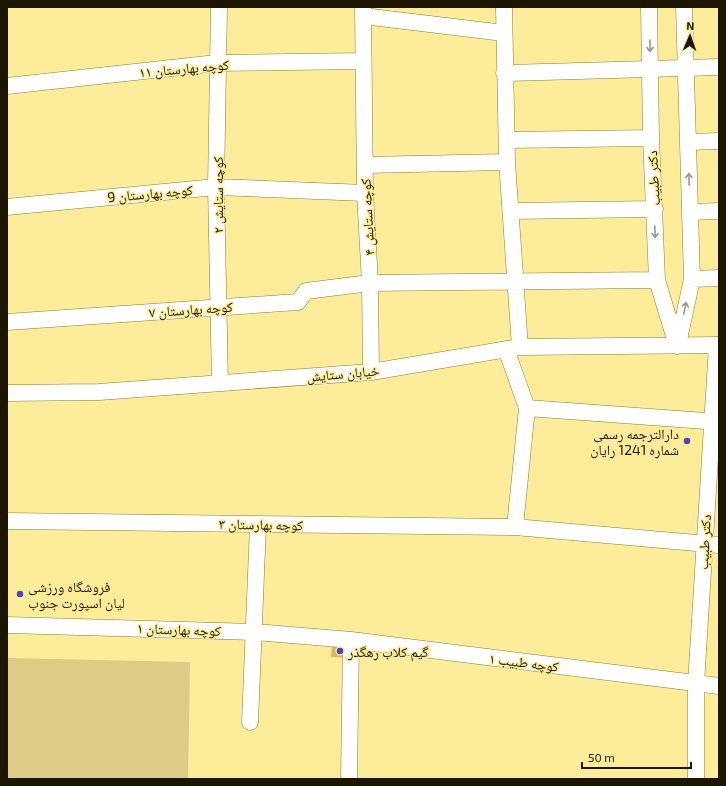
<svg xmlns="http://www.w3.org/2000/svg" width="726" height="786" font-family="'Exo 2','Noto Naskh Arabic',sans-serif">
	<defs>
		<filter id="shadow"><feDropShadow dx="3.5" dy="-3.5" stdDeviation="0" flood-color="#0004"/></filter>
	</defs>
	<rect width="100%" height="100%" fill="#fdec9a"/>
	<!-- green -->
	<path fill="#dccc85" d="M7 658 190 662 188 779H7Z"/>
	<!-- building -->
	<path fill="#e0b36c" filter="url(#shadow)" d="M332 643 349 645V658L331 657Z"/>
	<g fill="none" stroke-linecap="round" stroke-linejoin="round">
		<!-- minor casing -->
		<g stroke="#8c7c28" stroke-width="17">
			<path id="minor" d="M219 7 216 187 220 383
				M363 7 365 193 370 283 371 372
				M504 7 507 162 520 347
				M649 7 651 138 657 280 677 346
				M363 16 504 33
				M504 73 719 67
				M7 86 217 63 363 61
				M507 140 651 138
				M688 142 719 141
				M365 165 507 162
				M7 207 216 187 365 193
				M511 211 655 209
				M690 212 719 211
				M692 279 719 278
				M7 322 298 302 306 291 370 283 657 280
				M678 344 692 279 684 7
				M506 349 527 408 515 527
				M7 393 99 392 371 372 520 347 719 345
				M527 408 719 422
				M7 521 515 527 719 545
				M7 625 255 632 351 640 719 686
				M250 722 258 525
				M349 779 351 640
				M696 779V684L717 345"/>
		</g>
		<!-- minor -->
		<use href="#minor" stroke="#fff" stroke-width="16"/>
	</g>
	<!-- one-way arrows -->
	<defs><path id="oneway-shaft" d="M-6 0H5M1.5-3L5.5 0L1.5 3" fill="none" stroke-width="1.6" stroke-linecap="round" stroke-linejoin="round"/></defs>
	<g stroke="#99968c">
		<use href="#oneway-shaft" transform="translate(650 46) rotate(90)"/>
		<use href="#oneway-shaft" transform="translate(689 179) rotate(-91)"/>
		<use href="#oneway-shaft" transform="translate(655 232) rotate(88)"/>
		<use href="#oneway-shaft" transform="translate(685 308) rotate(-78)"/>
	</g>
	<!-- markers -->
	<g fill="#4947bd" stroke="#fdec9a" stroke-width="1.5">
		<circle cx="687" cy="441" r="4"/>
		<circle cx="20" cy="594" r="4"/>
		<circle cx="340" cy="651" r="4"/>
	</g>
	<g text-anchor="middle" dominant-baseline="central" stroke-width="3" stroke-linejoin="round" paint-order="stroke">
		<!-- street labels -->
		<g font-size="14" fill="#1c1600" stroke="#fdec9a">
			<text transform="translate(184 68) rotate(-5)">کوچه بهارستان ۱۱</text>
			<text transform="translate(653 178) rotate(-93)">دکتر طبیب</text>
			<text transform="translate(150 193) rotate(-5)">کوچه بهارستان 9</text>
			<text transform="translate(217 195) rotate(-90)">کوچه ستایش ۲</text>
			<text transform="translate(367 217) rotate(-93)">کوچه ستایش ۴</text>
			<text transform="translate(191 309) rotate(-4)">کوچه بهارستان ۷</text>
			<text transform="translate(343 373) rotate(-5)">خیابان ستایش</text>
			<text transform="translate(261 524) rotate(1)">کوچه بهارستان ۳</text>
			<text transform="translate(704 542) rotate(-87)">دکتر طبیب</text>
			<text transform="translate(179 629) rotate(2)">کوچه بهارستان ۱</text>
			<text transform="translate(524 662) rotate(7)">کوچه طبیب ۱</text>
		</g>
		<!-- poi labels -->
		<g font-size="14" fill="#1c1600" stroke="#fdec9a" text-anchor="start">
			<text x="679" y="433" text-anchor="end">دارالترجمه رسمی<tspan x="679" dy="16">شماره 1241 رایان</tspan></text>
			<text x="28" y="586">فروشگاه ورزشی<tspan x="28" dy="16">لیان اسپورت جنوب</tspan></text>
			<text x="348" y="651">گیم کلاب رهگذر</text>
		</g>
	</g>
	<!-- border -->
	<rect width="726" height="786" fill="none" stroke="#1c1600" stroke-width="16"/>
	<!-- north arrow -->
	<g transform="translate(690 36) rotate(2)" stroke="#fdec9a" stroke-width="3" paint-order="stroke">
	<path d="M0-3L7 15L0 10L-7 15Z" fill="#1c1600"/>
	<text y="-6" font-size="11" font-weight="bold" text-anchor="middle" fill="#1c1600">N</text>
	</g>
	<!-- scale -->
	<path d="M582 762v6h109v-6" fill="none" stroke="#1c1600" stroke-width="2"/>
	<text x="588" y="762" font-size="12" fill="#1c1600" stroke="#fdec9a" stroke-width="3" paint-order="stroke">50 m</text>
</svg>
